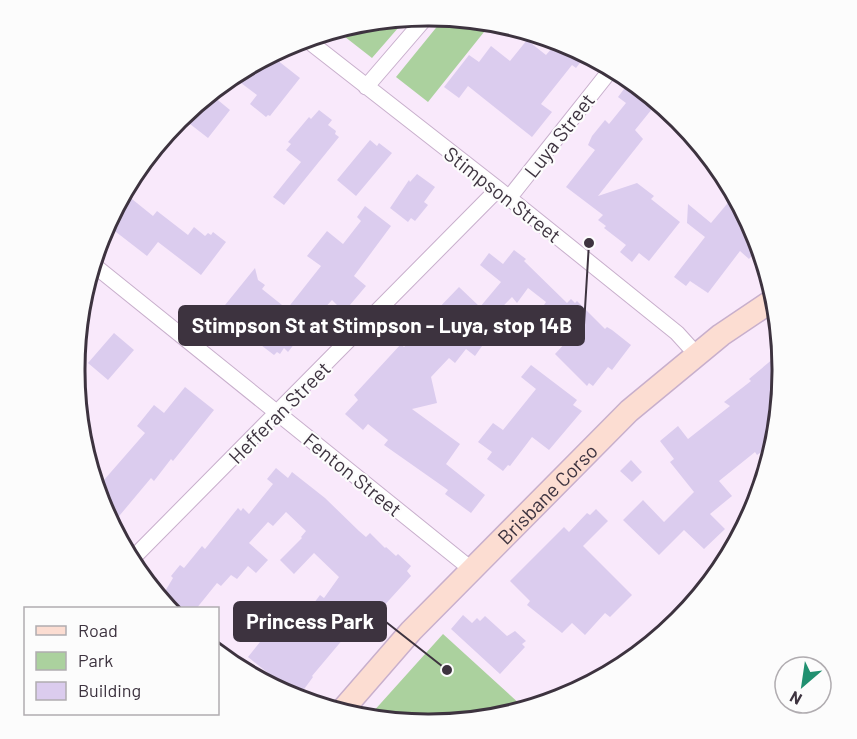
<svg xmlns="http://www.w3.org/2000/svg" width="857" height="739" font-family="Barlow,sans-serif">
	<rect width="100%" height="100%" fill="#f9e9fb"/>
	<!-- green -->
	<path fill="#abd19e" d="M444 18 488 27 428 102 396 77Z
		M405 20 372 58 340 33Z
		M443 634 522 706 429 724 372 713Z"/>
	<!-- building -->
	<path fill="#dbccee" d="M527 40 546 55 558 41 564 42 585 56 576 68 572 65 541 104 552 112 532 137 468 86 459 98 444 87 469 55 479 62 491 46 510 61Z
		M272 56 300 78 270 116 268 115 266 117 250 104 257 95 237 80Z
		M627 85 656 104 635 130 643 139 598 196 637 183 654 196 651 199 680 222 649 261 639 253 632 262 620 252 626 245 604 228 606 226 598 220 603 215 566 187 595 150 588 145 592 136 605 120 609 124 626 103 618 97Z
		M213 96 230 110 208 138 181 117Z
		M319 110 332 120 328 125 336 131 335 134 339 137 284 205 273 197 301 162 286 150 291 144 288 142 309 117 311 119Z
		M370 140 377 146 379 143 392 153 356 196 337 180Z
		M417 174 435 187 424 202 428 205 415 221 411 218 408 222 390 208 409 180 410 182Z
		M127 195 153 216 157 211 188 235 194 227 205 236 208 233 211 235 213 232 226 242 201 275 158 242 147 256 107 225Z
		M732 198 756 234 759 248 749 259 740 251 708 293 690 281 686 286 674 277 705 237 687 223 688 204 711 223Z
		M365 206 391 226 354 276 366 286 344 312 332 300 321 312 318 309 315 313 312 311 295 334 299 338 288 352 284 348 280 354 277 352 274 355 232 323 234 320 221 310 255 268 258 280 265 285 262 289 287 309 321 266 307 256 327 231 343 244 361 221 357 217Z
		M514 250 526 259 524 261 567 303 571 299 575 303 577 301 605 329 607 327 612 330 631 345 612 370 608 367 593 386 589 383 587 386 555 354 568 340 540 311 546 302 528 288 517 303 512 297 477 333 487 339 475 356 466 349 455 363 449 358 431 377 437 403 412 409 460 444 446 464 485 495 471 513 445 494 448 490 384 445 388 440 368 424 363 430 345 414 358 400 354 395 401 344 404 347 407 344 409 346 426 326 425 324 433 314 459 287 480 307 501 282 480 265 489 253 503 264Z
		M114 333 134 350 108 380 88 363Z
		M780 353 783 370 768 447 757 455 755 452 719 481 732 496 710 514 725 529 704 549 684 530 659 555 623 520 643 500 664 522 694 492 670 462 674 459 660 441 678 426 688 439 730 406 724 402 751 381 749 379Z
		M531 365 577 400 573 405 582 411 549 450 532 437 510 466 508 465 503 471 487 459 492 452 478 442 493 423 503 430 536 389 521 377Z
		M185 387 214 410 173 461 171 459 154 481 151 478 115 521 108 515 101 505 97 488 145 433 137 426 154 405 164 413Z
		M631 460 642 472 632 482 620 471Z
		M276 468 288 478 292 472 325 498 359 531 366 537 370 533 385 548 386 547 396 556 398 554 411 566 407 571 411 576 381 609 377 605 348 641 344 638 312 676 313 677 299 696 295 693 294 694 248 657 291 603 305 615 320 595 324 598 339 577 314 553 294 574 280 560 302 538 301 537 306 531 286 512 273 526 268 522 249 543 268 560 256 573 248 566 237 579 231 575 221 586 217 583 196 609H184L164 593 173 578 171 576 180 565 184 568 202 546 205 549 238 508 241 511 243 508 249 514 273 484 267 479Z
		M596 509 608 521 583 546 632 595 610 617 605 613 585 635 572 623 562 633 527 605 530 601 510 581 564 527 569 532 587 513 590 515Z
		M463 615 472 623 477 618 480 621 485 616 507 636 515 631 526 641 522 644 525 647 500 674 451 629Z"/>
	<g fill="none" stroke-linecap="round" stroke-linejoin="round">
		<!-- street casing -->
		<g stroke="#c8afcc" stroke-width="17">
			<path id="street" d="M306 39 498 189 677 333 696 354
				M366 87 428 15
				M509 198 609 72
				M95 266 471 569
				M135 556 498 189"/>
		</g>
		<!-- secondary casing -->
		<g stroke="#c8afcc" stroke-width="25">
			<g id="secondary">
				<path id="s1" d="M345 707 411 631 629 411 721 335 770 302"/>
			</g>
		</g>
		<!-- street -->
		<use href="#street" stroke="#fff" stroke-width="15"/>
		<!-- secondary -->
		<use href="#secondary" stroke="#fcddd2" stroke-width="22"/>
	</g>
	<g text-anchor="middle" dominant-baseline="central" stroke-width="4.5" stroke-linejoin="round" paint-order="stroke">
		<!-- street labels -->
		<g font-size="20" fill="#3d333f" stroke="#fcfcfc">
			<text transform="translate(559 135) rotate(-52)">Luya Street</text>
			<text transform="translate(503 194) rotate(38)">Stimpson Street</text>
			<text transform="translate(279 412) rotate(-45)">Hefferan Street</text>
			<text transform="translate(353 474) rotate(39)">Fenton Street</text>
			<text stroke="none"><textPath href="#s1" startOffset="294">Brisbane Corso</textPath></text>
		</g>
	</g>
	<!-- crop -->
	<path d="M0 0H857V739H0ZM428 26H429A343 343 0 0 1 772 369V371A343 343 0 0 1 429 714H428A343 343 0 0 1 85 371V369A343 343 0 0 1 428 26Z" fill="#fcfcfc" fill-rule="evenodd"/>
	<path fill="none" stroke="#3d333f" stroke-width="3" d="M428 26H429A343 343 0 0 1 772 369V371A343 343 0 0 1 429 714H428A343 343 0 0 1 85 371V369A343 343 0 0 1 428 26Z"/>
	<!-- callouts -->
	<path fill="none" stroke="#3d333f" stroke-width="2" d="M589 243L584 325M447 670L386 622"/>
	<g fill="#3d333f" stroke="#fcfcfc" stroke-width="2">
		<circle cx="589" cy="243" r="6"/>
		<circle cx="447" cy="670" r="6"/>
	</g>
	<g fill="#3d333f" stroke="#3d333f" stroke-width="2">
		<rect x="179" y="306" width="405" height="39" rx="6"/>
		<rect x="234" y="602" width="152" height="39" rx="6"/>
	</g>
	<g font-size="21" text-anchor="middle" font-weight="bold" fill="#fff">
		<text x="382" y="333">Stimpson St at Stimpson - Luya, stop 14B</text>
		<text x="310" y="629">Princess Park</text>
	</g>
	<!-- legend -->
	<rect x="24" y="607" width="195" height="108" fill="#fcfcfc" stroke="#b0acb0" stroke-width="1.5"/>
	<rect x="36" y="626" width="30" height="9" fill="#fcddd2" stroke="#b0acb0" stroke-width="1.5"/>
	<text x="78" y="637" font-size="18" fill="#3d333f">Road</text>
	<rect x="36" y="652" width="30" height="18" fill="#abd19e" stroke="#b0acb0" stroke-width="1.5"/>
	<text x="78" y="667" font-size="18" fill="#3d333f">Park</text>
	<rect x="36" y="682" width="30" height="18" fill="#dbccee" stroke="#b0acb0" stroke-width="1.5"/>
	<text x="78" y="697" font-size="18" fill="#3d333f">Building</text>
	<!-- north arrow -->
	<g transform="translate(803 685) rotate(209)"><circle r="28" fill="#fcfcfc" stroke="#b0acb0" stroke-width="1.5"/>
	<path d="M0-4.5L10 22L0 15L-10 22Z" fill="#219070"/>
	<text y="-9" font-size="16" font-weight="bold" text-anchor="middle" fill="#3d333f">N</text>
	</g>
</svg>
